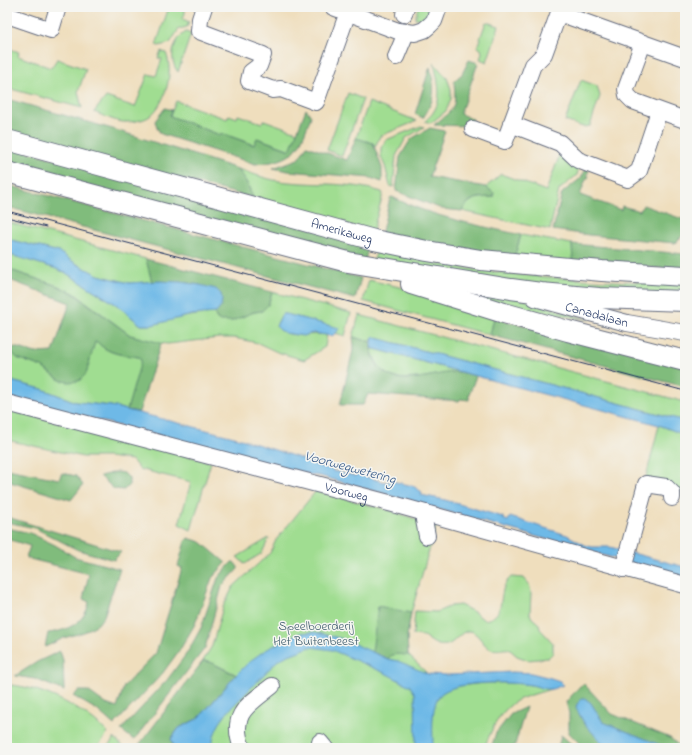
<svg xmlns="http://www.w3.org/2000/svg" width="692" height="755" font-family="'Indie Flower',sans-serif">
	<rect width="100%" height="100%" fill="#f6f6f2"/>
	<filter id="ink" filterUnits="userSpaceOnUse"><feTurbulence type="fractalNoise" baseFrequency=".025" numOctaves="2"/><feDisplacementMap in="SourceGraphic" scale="8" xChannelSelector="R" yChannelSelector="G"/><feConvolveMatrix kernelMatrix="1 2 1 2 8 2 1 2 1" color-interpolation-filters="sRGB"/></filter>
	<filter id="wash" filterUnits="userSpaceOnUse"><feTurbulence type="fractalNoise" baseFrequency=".012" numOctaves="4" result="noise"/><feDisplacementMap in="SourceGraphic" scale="16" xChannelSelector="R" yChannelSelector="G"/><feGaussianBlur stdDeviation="0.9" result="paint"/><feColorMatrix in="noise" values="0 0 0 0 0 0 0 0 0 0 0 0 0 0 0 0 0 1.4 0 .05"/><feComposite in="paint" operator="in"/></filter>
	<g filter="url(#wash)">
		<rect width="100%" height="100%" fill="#efdebd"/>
		<!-- green -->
		<path fill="#a0dd91" stroke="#5e8678" d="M169 7H185V13L183 19 189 22 187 27 179 29 170 43 159 46 156 45Z
			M418 7H431L429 14 422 19 415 18Z
			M486 22 499 26 487 62 480 59 482 53 481 49 477 47Z
			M186 32 191 34 178 72C168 59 173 40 186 32Z
			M7 48 19 52 18 56 51 68 57 59 86 69 78 92 82 108 7 88Z
			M161 51 166 53C174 72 166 103 150 116 145 120 133 122 126 122 118 123 102 115 94 112L106 97 135 107 148 74 156 76 162 59 158 58Z
			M434 63 447 78 451 89V99L446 111 431 123 425 121C428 118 432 115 434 111 443 97 437 78 434 63Z
			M581 80 597 86 600 96 590 126 583 127 565 121Z
			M348 93 363 99 342 156 327 150Z
			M176 101 227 119 229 115 237 118 238 115 262 123 264 120 297 132 291 150 257 138 255 145 221 133 220 135 170 116Z
			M369 102 417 121 380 136 375 147 373 143 356 138Z
			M421 126 424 127 406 138 396 156 393 187 390 186 385 166 381 157V148L386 140Z
			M562 149 579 167 577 175 559 190 550 230 462 211C470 197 479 198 494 197V193L486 187 501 174 546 191Z
			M238 169C254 174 270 181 288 182 320 185 351 182 382 192L383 194 372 234 253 198 248 185Z
			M7 222 146 259 152 282 129 283 98 275 75 263 59 252 7 239Z
			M521 235 572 244 573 262 514 258Z
			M378 246C399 252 421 260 442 264 521 278 605 281 685 284V296L581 293 373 263Z
			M7 254 54 268 66 273 117 305 141 325H152L177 318 210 313H214L217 319 232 321 254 312 262 311 268 305 272 292 351 313 345 336 335 333 338 328 286 314H282L276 326C289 341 310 332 327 335L325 347 304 360 277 352 258 343 234 338H219L168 344 158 343 130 335 74 293 58 286 7 269Z
			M404 275 493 290 590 320 490 303Z
			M369 280 408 289 494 318 490 335 363 301Z
			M359 315 685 402V421L373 337 371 342 353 337Z
			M95 342H97C108 354 123 355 139 357L142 361 127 410 111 406 76 402 42 389 7 380V369L10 350 17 358 42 367 60 380 91 352Z
			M371 348 461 372C449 373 436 375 424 377 394 381 380 379 371 348Z
			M7 409 211 462 191 530 179 524 191 482 139 469 132 460 109 457H83L7 440Z
			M659 425 685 435V493L645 481Z
			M316 491 392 511 436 526 411 613 407 636 408 655 428 674 437 699C439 697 440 694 443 692 449 687 459 686 467 685 497 681 522 682 551 689 542 692 526 696 518 700 499 711 492 729 484 748H174L235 674 210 662 203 661 212 646 223 607 233 587 270 553 276 540Z
			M269 538 262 553 245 564 237 557Z
			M511 577 524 578 529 584 531 592 530 614 532 618 539 624 540 629 553 643V653L548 658 528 660 517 656 509 649C503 648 496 651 491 649 483 646 478 632 470 631 461 630 456 642 447 645 437 647 432 642 425 637 423 635 417 636 413 635L415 611 437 612 451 606 460 605 474 612 484 620C510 616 494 591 511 577Z
			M11 685C45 688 84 709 108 733L97 748H7V686Z
			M114 738 125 748H107Z"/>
		<!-- forest -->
		<path fill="#80bc7b" stroke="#4e766c" d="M469 60 478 63 460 114 473 119 470 126 434 125C456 107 456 109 454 81L462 74Z
			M430 67C435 90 436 98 423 118L415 114Z
			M7 99 116 130 238 169 248 185 253 198 7 132Z
			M165 108 172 110 170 116 220 135 221 133 254 145 257 138 290 150 306 109 311 116C299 151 295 161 255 164L161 134 157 128 155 121Z
			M430 128 445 131 429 177 486 187 494 193V197C479 198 470 196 462 211L442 209 396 191 400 157 411 139Z
			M356 138 373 143 382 168V182L371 178 288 171 273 168 298 159 307 146 347 160Z
			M7 146 369 244 365 261 7 165Z
			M586 169 589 170 587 175 589 176 587 179H586L580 195 621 210 622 206 640 211 643 205 685 220V233L675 243 589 235 553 230 562 193 581 178Z
			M7 185 361 278 355 299 7 207Z
			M392 197C432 217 477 225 521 235L514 258 381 235 390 198Z
			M572 244 685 254V270L573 262Z
			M146 259 272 292 268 305 262 311 254 312 232 321H220L217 319 214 313H216L200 285 181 282H152Z
			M7 269 58 286 73 293 130 335 161 343 139 412 127 410 141 361 139 357C123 355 108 354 97 342H95L86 374 79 381 68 382 60 380 42 367 17 358 10 350 14 347 36 353 53 352 70 303 7 279Z
			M494 318 685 365V387L490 335Z
			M353 337 371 342C370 351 374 360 379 367 399 392 436 370 461 372 466 373 472 375 476 376L469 395V400L460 399 459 401 368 394 363 405H340L354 346Z
			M7 469 59 479 62 473 76 476 83 485 71 500 7 481Z
			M116 472 124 473 129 478V485L124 490 114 489 100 476Z
			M7 517 121 552 114 560 78 550 35 528 7 522Z
			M7 528 30 533 55 545 75 557 120 569 104 616 98 624 84 632 64 638 45 647 48 633C67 631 86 622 89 602L83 599 89 574 26 558 30 546 7 539Z
			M188 538 201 542 226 563 212 578 195 624 181 648 162 674 114 725 97 710 73 696 79 691H88L106 704 117 708 124 686 156 653 182 568 178 566 185 541Z
			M232 562H234L238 567V569L222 586 205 648 134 740 121 730 167 680 187 653 201 628 218 578Z
			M378 606 411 613 407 636 408 655C401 655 392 652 388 659L372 652Z
			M60 651 63 660 64 691 35 679 15 676 37 662Z
			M203 661 210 662 236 675 199 718 179 728 171 739 174 748H142L139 745Z
			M584 684 612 714 670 738 682 748H584L569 733V713L566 702 580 686Z
			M526 707 514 748H491L496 733 511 714Z
			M561 735 576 748H558Z"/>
		<!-- water -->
		<path fill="#6eb9e7" stroke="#4474a2" d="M7 239 59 252 75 263 98 275 129 283 160 281 181 282 200 285 216 289 221 294 222 299 221 307 216 313 192 315 152 325H141L117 305 66 273 54 268 7 254Z
			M282 314H286L339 328 337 332 332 336 313 333 303 336 285 333 280 330 276 326Z
			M373 337 685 421V435L659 425 371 348Z
			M7 380 42 389 76 402 111 406 238 438 315 463V465L332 469 333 471 356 476 357 474 384 482 392 481 413 486 422 492 421 495 445 500 503 517V519L508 521 510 517 567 535 585 545 592 547H610L685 567V578L320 476 311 475 7 397Z
			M314 632 343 639 388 659 398 661 428 674 448 675 513 672 531 673 551 678 560 681 563 685C560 686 556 688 552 689 545 690 537 686 531 685 512 682 446 679 437 699 431 713 433 733 433 748H416L415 694 410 686 385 673 332 650 310 647 286 656 277 661C267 671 257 682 247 692 231 708 213 724 212 748H174L171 739 179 728 199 718 236 675 250 661 264 651 288 638 301 633Z
			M582 699H586L591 703 603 722 668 748H606L584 723 576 708 577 704Z"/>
	</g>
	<g filter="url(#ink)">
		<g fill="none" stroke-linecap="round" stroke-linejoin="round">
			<!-- minor casing -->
			<g stroke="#656c7f" stroke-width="18">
				<g id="minor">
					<path d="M204 7 200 19 199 31 263 55 259 66 251 72 249 81 273 90 281 89 316 102 348 12"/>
					<path d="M333 7 398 31 415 33 424 30 430 25 434 21 439 7"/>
					<path d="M559 13 685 58"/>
					<path d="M404 14 406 7"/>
					<path d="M7 15 51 30 58 7"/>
					<path d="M643 43 626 89 627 95 633 101 685 120"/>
					<path d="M396 57 406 33"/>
					<path d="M511 124 560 143 578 160 628 179 639 171 659 111"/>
					<path d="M473 129 505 141 533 65 544 54 561 7"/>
					<path id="s1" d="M535 298 627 323 685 333"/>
					<path id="s2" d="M7 403 393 504 685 585"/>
					<path d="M426 513 424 520 427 536"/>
					<path d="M623 569 646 484 666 487 672 493V498"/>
					<path d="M320 742 325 748"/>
					<path d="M242 748C229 714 248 705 272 686"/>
				</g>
			</g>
			<!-- major casing -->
			<g stroke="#656c7f" stroke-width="22">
				<g id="major">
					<path id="s3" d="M7 140 374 240 427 251 481 260 602 271 685 276"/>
					<path d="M7 172 348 262 511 289 541 293 599 298 685 301"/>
					<path d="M411 284 504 313 568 331 685 361"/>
				</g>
			</g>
			<!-- minor -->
			<use href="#minor" stroke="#fff" stroke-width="16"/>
			<!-- major -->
			<use href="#major" stroke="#fff" stroke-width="20"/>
			<!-- tram -->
			<path stroke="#1b2f5e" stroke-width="1" d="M7 211 685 391
				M7 217 46 227"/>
		</g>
	</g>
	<g text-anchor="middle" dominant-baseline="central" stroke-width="3" stroke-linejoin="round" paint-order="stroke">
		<!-- street labels -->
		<g font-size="13" fill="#1b2f5e" stroke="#f6f6f2">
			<text stroke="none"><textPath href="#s3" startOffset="347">Amerikaweg</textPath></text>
			<text stroke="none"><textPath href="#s1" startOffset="64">Canadalaan</textPath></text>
			<text stroke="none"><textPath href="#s2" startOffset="351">Voorweg</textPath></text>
		</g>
		<!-- park labels -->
		<g font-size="13" fill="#3c5a6b" stroke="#f6f6f2">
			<text x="316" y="626">Speelboerderij<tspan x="316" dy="15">Het Buitenbeest</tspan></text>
		</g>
		<!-- water labels -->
		<g font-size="14" font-style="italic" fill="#345887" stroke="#f6f6f2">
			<text transform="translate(350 468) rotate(15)">Voorwegwetering</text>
		</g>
	</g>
	<!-- margin -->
	<rect width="692" height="755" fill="none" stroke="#f6f6f2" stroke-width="24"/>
</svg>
